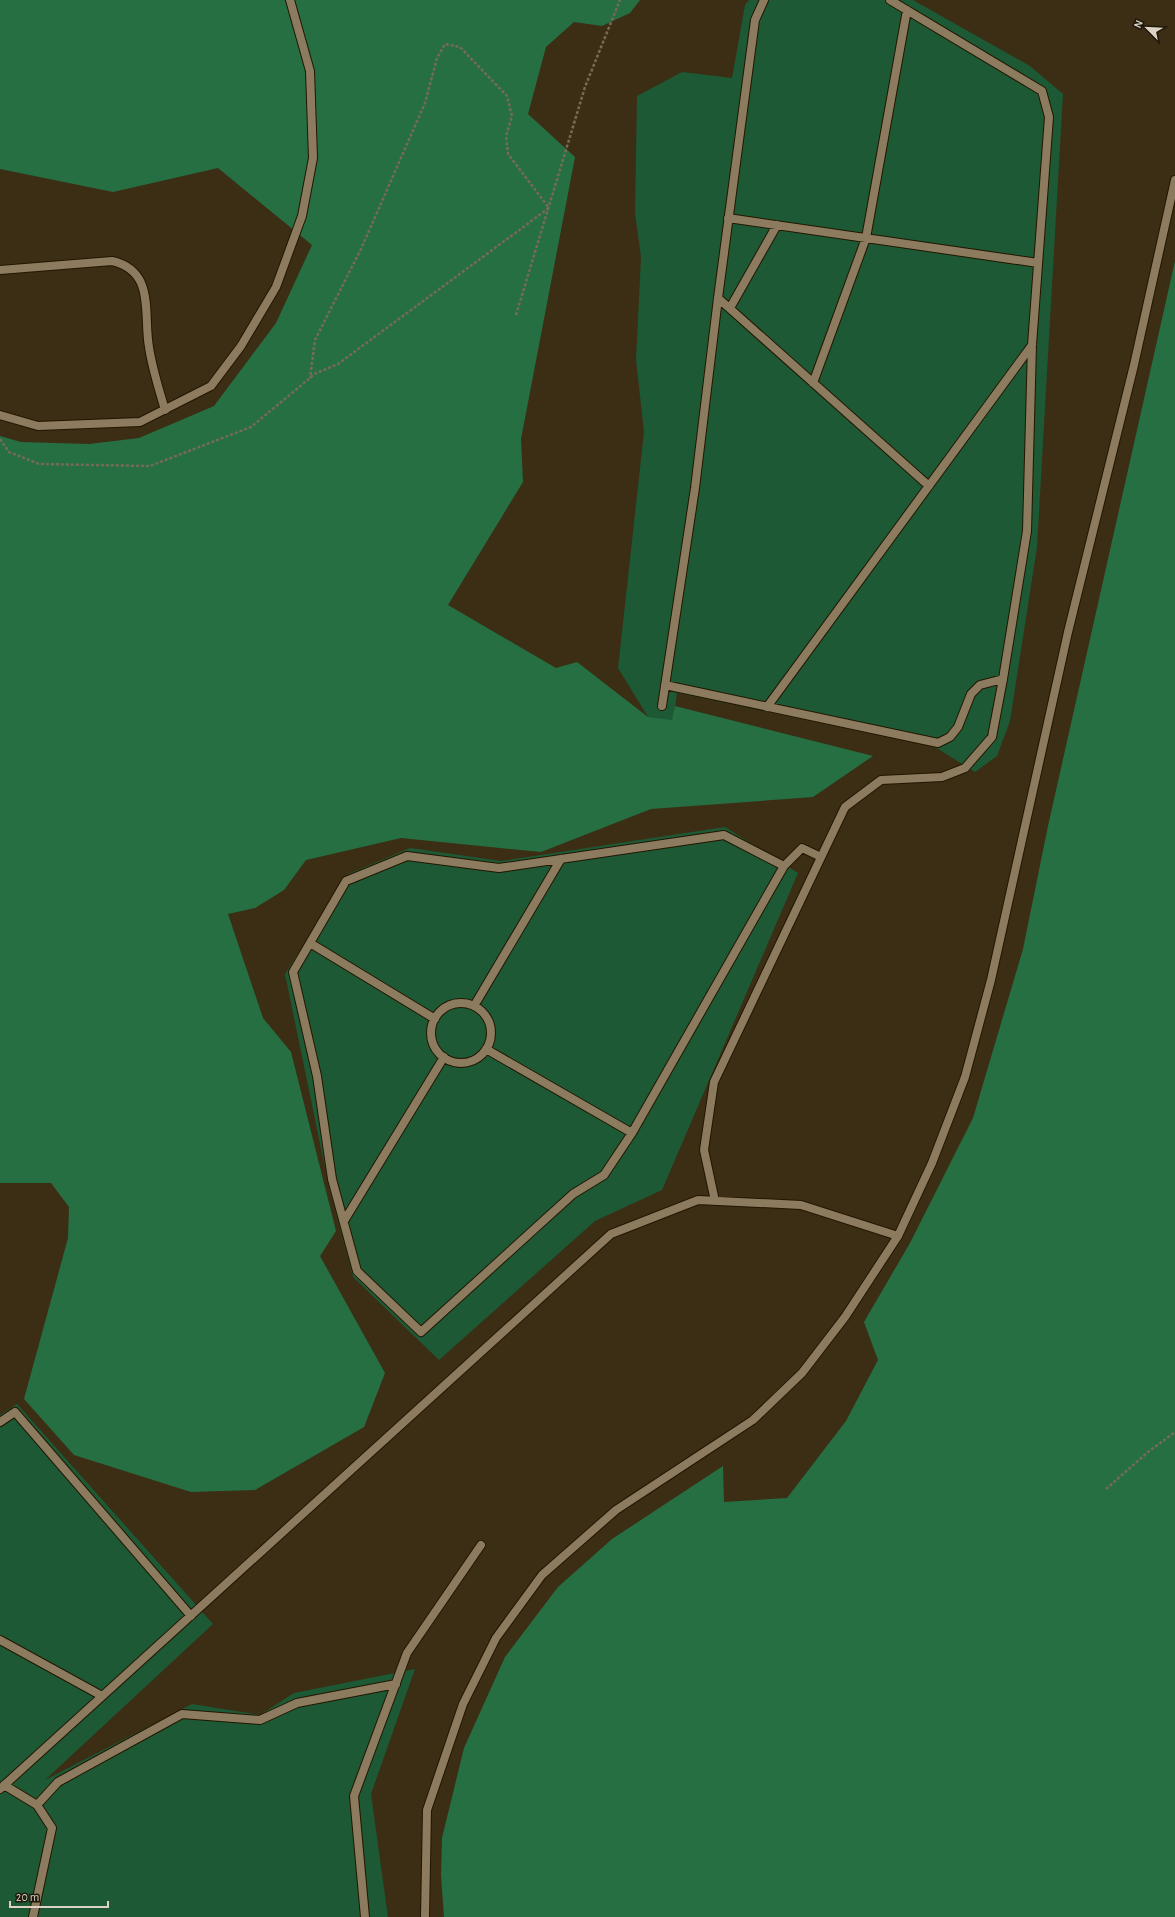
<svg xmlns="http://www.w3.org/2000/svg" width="1175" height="1917" font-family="'Alegreya Sans',sans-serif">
	<rect width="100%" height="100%" fill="#3c2e14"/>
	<!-- green -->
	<path fill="#1c5934" d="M749 0H913L1030 66 1063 94 1037 547 1010 721 997 756 975 772 935 747 677 693 673 721 648 717 618 668 644 432 636 360 641 257 635 213 637 96 682 72 732 78 745 5Z
		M725 827 798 873 662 1190 595 1221 439 1360 353 1277 329 1187 285 974 348 874 410 848 501 861Z
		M17 1404 213 1624 45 1780 192 1704 260 1715 294 1693 415 1669 371 1794 388 1917H0V1415Z"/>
	<!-- forest -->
	<path fill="#256f43" d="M0 0H640L630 13 602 26 574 22 546 47 528 114 575 157 521 439 523 482 448 605 556 668 577 662 648 717 672 720 675 706 873 756 813 797 651 809 541 852 401 838 306 860 284 890 255 908 228 914 263 1018 291 1052 336 1231 320 1256 385 1373 364 1427 255 1490 191 1492 74 1455 24 1399 68 1238 69 1207 51 1183H0V436L21 442 89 444 139 438 214 406 276 323 312 245 218 168 113 192 0 169Z
		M1175 261V1917H444L441 1875 442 1838 464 1748 505 1657 558 1587 612 1539 723 1466 724 1502 787 1498 846 1421 878 1360 864 1322 910 1243 973 1118 1023 949 1048 826Z"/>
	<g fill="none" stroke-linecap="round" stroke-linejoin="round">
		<!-- service casing -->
		<g stroke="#231600" stroke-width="10">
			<path id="service" d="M728 218 1038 263
				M0 270 112 261C156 271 143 314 149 347 152 368 159 389 165 410
				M718 298 929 486
				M730 308 777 225
				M813 383 866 238 907 10
				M665 685 938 743 950 737 958 727 971 694 980 685 1003 679
				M662 706 695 488 718 298 755 20 764 0
				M767 707 1032 345
				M310 943 435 1019
				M431 1033a30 30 0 1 1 60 0a30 30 0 1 1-60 0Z
				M474 1006 561 859
				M486 1049 632 1133 784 866 802 848 821 857
				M632 1133 604 1175 573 1194 421 1332 357 1271 332 1179 317 1076 293 972 346 881 407 856 499 868 724 835 784 866
				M715 1201 704 1150 714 1082 845 807 881 780 942 777 965 768 992 737 1003 679 1027 531 1032 345 1049 117 1042 91 890 0
				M344 1221 444 1057
				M0 1422 15 1412 191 1616
				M0 1640 102 1696
				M4 1785 37 1805 52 1828 33 1917
				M0 1789 611 1234 698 1200 801 1205 898 1236
				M37 1805 58 1782 182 1714 260 1720 297 1703 396 1684
				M365 1917 354 1796 407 1653 481 1545"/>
		</g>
		<!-- minor casing -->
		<g stroke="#231600" stroke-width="10">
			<path id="minor" d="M0 415 38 426 140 422 211 386 241 346 276 287 302 216 313 158 310 71 290 0"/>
		</g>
		<!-- tertiary casing -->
		<g stroke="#231600" stroke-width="10">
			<path id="tertiary" d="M425 1917 427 1810 463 1704 496 1638 542 1575 616 1510 753 1420 802 1373 845 1317 898 1236 932 1163 965 1077 991 980 1068 632 1134 365 1175 180"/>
		</g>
		<!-- path -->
		<path stroke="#776b55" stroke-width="2.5" stroke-dasharray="3 2" stroke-linecap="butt" d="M516 315 585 87 620 0
			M0 439 9 452 39 464 150 466 251 427 310 378 314 374 338 364 549 208 508 154 506 136 512 116 507 96 460 47 445 44 437 58 425 103 361 249 315 340 310 378
			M1106 1489 1148 1452 1175 1432"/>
		<!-- service -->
		<use href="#service" stroke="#8c7b5f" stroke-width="8"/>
		<!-- minor -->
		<use href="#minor" stroke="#8c7b5f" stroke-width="8"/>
		<!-- tertiary -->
		<use href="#tertiary" stroke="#8c7b5f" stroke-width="8"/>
	</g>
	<!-- north arrow -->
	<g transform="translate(1147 28) rotate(294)" stroke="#1e170c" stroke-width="3" paint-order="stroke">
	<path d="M0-3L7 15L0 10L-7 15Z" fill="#dcd3c4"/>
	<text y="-6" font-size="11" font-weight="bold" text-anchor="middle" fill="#dcd3c4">N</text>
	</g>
	<!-- scale -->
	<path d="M10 1901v6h98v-6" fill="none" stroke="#dcd3c4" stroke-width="2"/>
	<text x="16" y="1901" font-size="12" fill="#dcd3c4" stroke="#1e170c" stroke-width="3" paint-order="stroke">20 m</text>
</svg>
